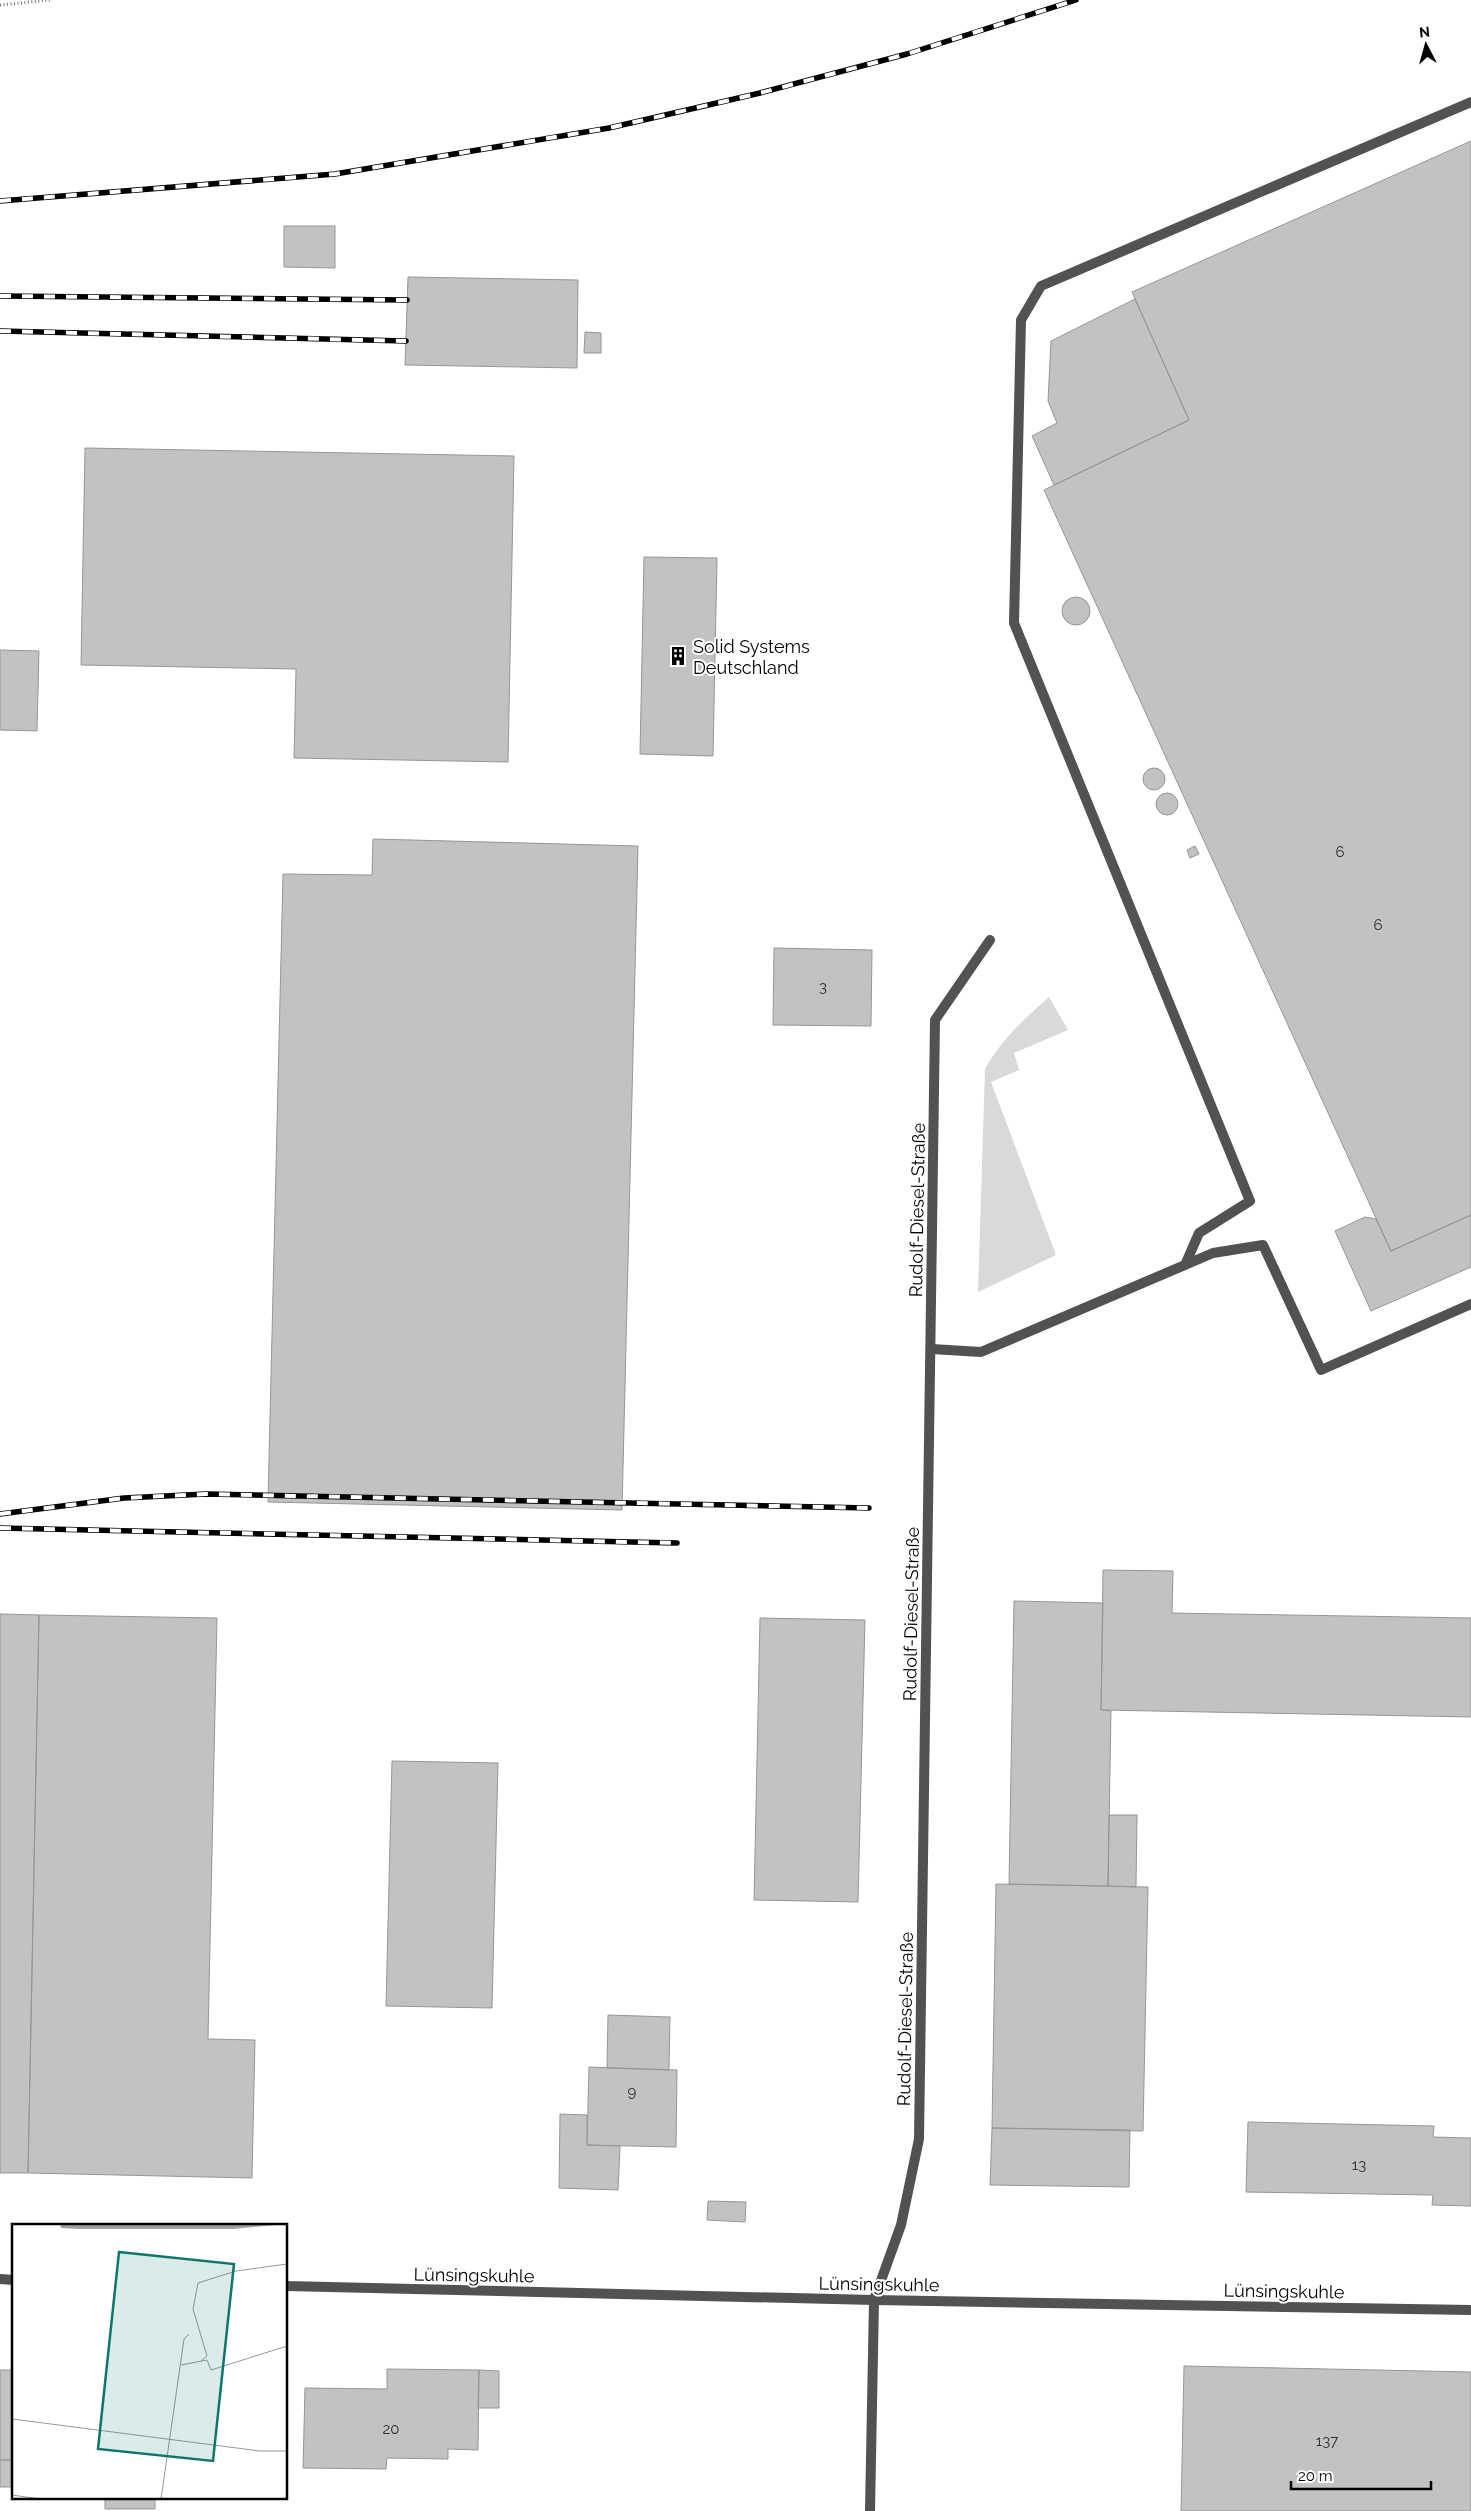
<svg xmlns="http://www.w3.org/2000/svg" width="1471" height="2511" font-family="Raleway,sans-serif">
	<rect width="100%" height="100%" fill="#fff"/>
	<!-- green -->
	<path fill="#d9d9d9" d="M1049 997 1068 1030 1014 1053 1019 1070 991 1082 1056 1255 978 1292 985 1069C1002 1039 1024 1019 1049 997Z"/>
	<!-- building -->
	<path fill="#c2c2c2" stroke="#969696" d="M1471 141V1215L1391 1251 1044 490 1189 420 1132 292Z
		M284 226H335V268L284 267Z
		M408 277 578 280 577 368 405 365Z
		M1135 299 1189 420 1054 485 1032 436 1057 423 1048 401 1051 341Z
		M585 332 601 333V353H584Z
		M85 448 514 456 508 762 294 758 296 669 81 665Z
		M644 557 717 558 713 756 640 754Z
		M1062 611a14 14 0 1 1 28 0a14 14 0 1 1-28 0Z
		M0 650 39 651 37 731 0 730Z
		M1143 779a11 11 0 1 1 22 0a11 11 0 1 1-22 0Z
		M1156 804a11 11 0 1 1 22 0a11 11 0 1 1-22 0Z
		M373 839 638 846 622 1510 268 1502 283 874 372 875Z
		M1195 846 1199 854 1190 858 1187 850Z
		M774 948 872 950 871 1026 773 1025Z
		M1471 1215V1267L1371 1311 1335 1231 1365 1217 1376 1219 1391 1251Z
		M1103 1570 1173 1571 1172 1613 1471 1618V1717L1101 1710Z
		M1014 1601 1103 1603 1101 1710 1111 1711 1108 1886 1009 1884Z
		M0 1614 39 1615 28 2173H0Z
		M39 1615 217 1618 208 2039 255 2040 252 2178 28 2173Z
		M760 1618 865 1620 858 1902 754 1900Z
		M392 1761 498 1763 492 2008 386 2006Z
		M1109 1815H1137L1136 1887 1108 1886Z
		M996 1884 1148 1887 1143 2131 992 2128Z
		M608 2015 670 2017 669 2070 607 2068Z
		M589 2067 677 2070 676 2147 587 2145Z
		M560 2114 587 2115V2145L620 2146 618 2190 559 2188Z
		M1248 2122 1434 2126 1433 2137 1471 2138V2206L1432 2205 1433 2195 1246 2192Z
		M992 2128 1130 2130 1129 2187 990 2185Z
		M708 2201 746 2202 745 2222 707 2220Z
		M1184 2366 1471 2372V2511H1181Z
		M387 2369 479 2370 478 2450 448 2449V2459L387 2458 386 2469 303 2468 305 2388 387 2389Z
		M0 2370H14V2460H0Z
		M479 2370 499 2371V2408H478Z
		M0 2460H14V2487H0Z
		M105 2497H155V2509H105Z"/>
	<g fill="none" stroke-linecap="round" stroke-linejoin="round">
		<!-- path -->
		<path stroke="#747474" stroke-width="3" stroke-dasharray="1 2.5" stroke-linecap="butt" d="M0 5 50 0"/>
		<!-- service -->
		<path stroke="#525252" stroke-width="10" d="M1185 1265 1199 1233 1250 1201 1014 623 1021 320 1041 286 1471 102
			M932 1349 981 1352 1213 1253 1263 1245 1321 1370 1471 1304
			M870 2511 874 2300 901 2225 919 2139 935 1020 990 940"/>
		<!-- minor -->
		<path stroke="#525252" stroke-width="10" d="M0 2279 14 2280
			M286 2286 874 2300 1471 2310"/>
		<!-- rail casing -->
		<g stroke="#000" stroke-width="5.5">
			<path id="rail" d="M0 201 335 174 609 128 760 93 907 54 1076 0
				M0 296 407 300
				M0 331 406 341
				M0 1514 124 1498 206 1494 869 1508
				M0 1528 677 1543"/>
		</g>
		<!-- rail -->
		<use href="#rail" stroke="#fff" stroke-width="4" stroke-dasharray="11" stroke-linecap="butt"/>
	</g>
	<!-- icons -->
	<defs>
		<g id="building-bare" transform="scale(1.5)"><path d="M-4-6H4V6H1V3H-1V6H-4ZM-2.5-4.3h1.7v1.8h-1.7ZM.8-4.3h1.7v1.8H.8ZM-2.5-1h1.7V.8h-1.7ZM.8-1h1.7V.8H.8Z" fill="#000" stroke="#fff" stroke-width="2.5" paint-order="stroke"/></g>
	</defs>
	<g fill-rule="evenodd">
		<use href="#building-bare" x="678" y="656"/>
	</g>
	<g text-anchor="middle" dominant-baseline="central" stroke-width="4" stroke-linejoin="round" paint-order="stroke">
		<!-- number labels -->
		<g font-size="15" fill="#303030">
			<text x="1340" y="852">6</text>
			<text x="1378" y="925">6</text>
			<text x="823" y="987">3</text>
			<text x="632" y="2092">9</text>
			<text x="1359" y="2165">13</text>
			<text x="391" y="2429">20</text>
			<text x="1327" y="2441">137</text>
		</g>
		<!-- poi labels -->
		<g font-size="18" fill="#000" stroke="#fff" text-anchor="start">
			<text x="693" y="646">Solid Systems<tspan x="693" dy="21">Deutschland</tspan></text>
		</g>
		<!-- street labels -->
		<g font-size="18" fill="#000" stroke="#fff">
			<text transform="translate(917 1210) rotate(-89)">Rudolf-Diesel-Straße</text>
			<text transform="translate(911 1614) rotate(-89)">Rudolf-Diesel-Straße</text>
			<text transform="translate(905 2019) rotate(-89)">Rudolf-Diesel-Straße</text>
			<text transform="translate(474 2275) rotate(1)">Lünsingskuhle</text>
			<text transform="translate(879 2284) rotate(1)">Lünsingskuhle</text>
			<text transform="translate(1284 2291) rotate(1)">Lünsingskuhle</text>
		</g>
	</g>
	<!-- overview -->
	<g transform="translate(12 2224)">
		<rect width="275" height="275" fill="#fff"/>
		<path d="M48 0H274L221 5H68L49 4Z" fill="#a0a0a0"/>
		<path fill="none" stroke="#999" stroke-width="1" d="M189 137 195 132 181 85 186 59 224 47 275 40M169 141 195 136 199 146 275 122M0 195 248 227H275M0 271 28 275M149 275 172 115 177 110"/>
		<path fill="#0f766e" fill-opacity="0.15" stroke="#0f766e" stroke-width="2.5" d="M107 28 222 40 201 237 86 225Z"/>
		<rect width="275" height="275" fill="none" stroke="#000" stroke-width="2.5"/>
	</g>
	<!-- north arrow -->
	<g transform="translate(1426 45) rotate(354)" stroke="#ffffff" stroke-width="4" paint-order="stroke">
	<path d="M0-4L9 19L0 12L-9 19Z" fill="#000000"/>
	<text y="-8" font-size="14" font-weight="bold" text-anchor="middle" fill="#000000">N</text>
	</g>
	<!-- scale -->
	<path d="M1291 2481v8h140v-8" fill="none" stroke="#000000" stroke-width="2.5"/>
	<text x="1298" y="2481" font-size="15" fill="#000000" stroke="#ffffff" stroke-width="4" paint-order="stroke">20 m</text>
</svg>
